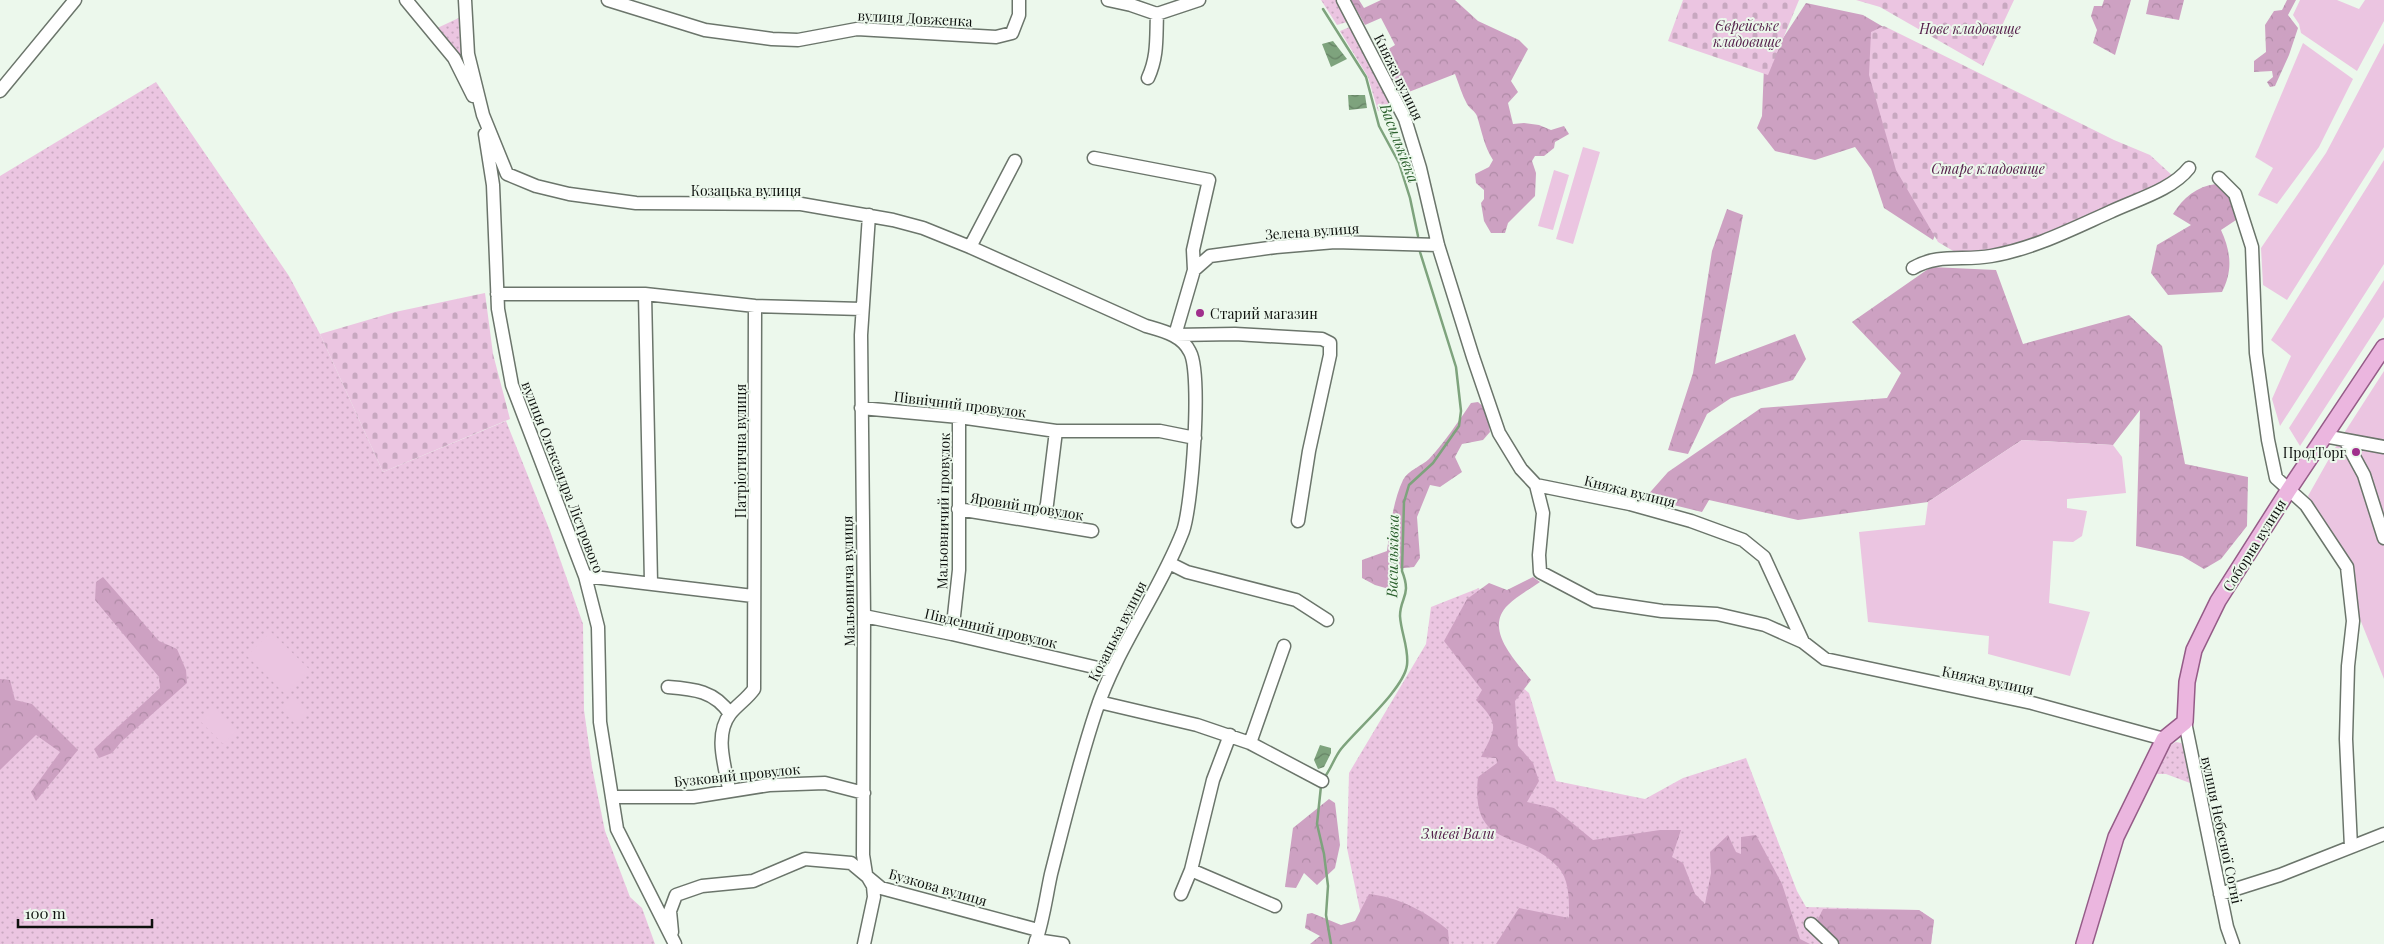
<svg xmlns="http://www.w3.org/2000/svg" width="2384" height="944" font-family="'Playfair Display',serif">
	<defs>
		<pattern id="grass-dots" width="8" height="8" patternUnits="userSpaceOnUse" patternTransform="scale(1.25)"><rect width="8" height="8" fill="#ebc5e1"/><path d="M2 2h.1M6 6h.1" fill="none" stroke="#c8a8c0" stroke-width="1.8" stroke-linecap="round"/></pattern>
		<pattern id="forest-crowns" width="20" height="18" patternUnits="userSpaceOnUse" patternTransform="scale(1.25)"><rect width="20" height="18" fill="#cda1c2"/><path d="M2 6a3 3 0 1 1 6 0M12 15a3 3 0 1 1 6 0" fill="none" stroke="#af8aa6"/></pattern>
		<pattern id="cemetery-stones" width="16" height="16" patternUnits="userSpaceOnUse" patternTransform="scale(1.25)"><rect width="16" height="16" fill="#ebc5e1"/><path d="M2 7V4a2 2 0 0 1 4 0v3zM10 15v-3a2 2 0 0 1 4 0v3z" fill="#c8a8c0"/></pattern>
		<pattern id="water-waves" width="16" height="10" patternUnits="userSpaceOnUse" patternTransform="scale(1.25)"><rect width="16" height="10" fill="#7ea37d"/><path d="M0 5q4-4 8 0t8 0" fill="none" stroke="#668365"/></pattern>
	</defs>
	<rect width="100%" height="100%" fill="#ecf8ec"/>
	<!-- grass -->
	<path fill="url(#grass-dots)" d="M1321 0H1337L1347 22 1337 25Z
		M465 15 466 60 460 62 431 31Z
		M1352 26 1393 105 1385 106 1386 110 1378 111 1368 77 1340 31Z
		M156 82 289 276 320 334 383 472 506 421 550 531 583 624 584 710 592 767 605 831 630 897 642 908 655 944H0V176Z
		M1479 588 1500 668 1529 693 1556 781 1645 799 1683 778 1746 758 1797 891 1806 907 1919 910 1934 920 1931 944H1367L1347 848 1349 773 1426 644 1431 607Z
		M2176 742 2181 743 2185 747 2190 783 2166 774H2154L2168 747Z"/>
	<!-- forest -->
	<path fill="url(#forest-crowns)" d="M1351 0H1359L1364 8 1381 0H1455L1478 21 1519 40 1528 49 1511 81 1518 92 1508 103 1513 124 1524 123 1539 125 1551 130 1564 126 1569 134 1555 142 1554 148 1544 156H1535L1532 161 1536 173 1535 196 1508 223 1505 233H1491L1484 221 1481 203 1484 199V190L1476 183 1475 174 1489 167 1493 160C1484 146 1482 132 1477 116 1475 111 1470 109 1467 104 1462 95 1459 84 1455 74L1401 95 1380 54 1395 45 1381 18 1365 25Z
		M2104 0H2131L2115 55 2093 43 2097 30 2091 16 2094 6H2102Z
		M2149 0H2184L2179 20 2146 14Z
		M2287 0H2296L2288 15 2298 28 2289 55 2275 86 2270 87 2267 82 2273 77 2272 71 2254 72V61L2266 52 2265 25 2274 11 2282 10Z
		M1806 3 1863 15 1948 65 1954 190 1933 240 1884 208 1871 169 1855 147 1815 160 1775 151 1757 128 1762 116 1764 67Z
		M2216 184 2235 203 2239 218 2221 230C2231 252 2233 270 2222 292L2168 295 2151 273 2157 245 2191 225 2173 214C2183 198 2197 186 2216 184Z
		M1727 209 1743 215 1715 364 1795 334 1806 359 1793 380 1731 398 1707 414 1688 454 1668 450 1693 373 1712 251Z
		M1931 267 1996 270 2023 344 2129 315 2162 346 2185 464 2248 477 2247 526 2221 559 2204 569 2182 556 2136 546 2140 410 2113 445 2022 440 1928 502 1798 520 1709 500 1702 512 1645 498 1668 472 1761 408 1887 398 1901 373 1852 322Z
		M1478 402 1486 409 1490 432 1483 440 1462 444 1455 457 1462 472 1440 487 1430 485 1417 517 1420 558 1414 567 1395 569 1389 589 1375 585 1362 578V560L1387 551C1390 528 1393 501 1403 480 1408 470 1422 466 1429 459 1445 442 1458 422 1471 403Z
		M103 577 159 641 177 649 186 670 187 683 121 742 112 753 99 758 94 749 160 688 159 677 95 600 96 582Z
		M1533 577 1540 582C1530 589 1517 596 1508 605 1483 629 1516 661 1531 680L1515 701 1518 746 1533 763 1539 781 1527 802 1554 808 1593 840 1660 830H1681L1672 857 1683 863 1695 894 1705 904 1711 873 1710 852 1728 835 1736 852 1741 854V837L1756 835 1782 884 1800 939 1810 944H1496L1519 908 1569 918C1569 902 1570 880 1558 867 1521 828 1470 852 1478 777L1497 763 1496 758 1481 757C1496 727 1500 725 1476 700L1482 690 1444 641 1467 599 1489 583 1507 590Z
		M0 679 10 680 15 700 32 704 78 750 36 801 31 792 60 752 36 735 0 770Z
		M1329 799 1335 803 1340 845 1335 868 1317 885 1304 873 1296 888 1285 887 1293 828Z
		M1369 894C1398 897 1425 911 1448 930L1449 944H1310L1320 936 1305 928 1307 914 1312 913 1341 925 1355 921Z
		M1823 909 1919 910 1934 920 1931 944H1838L1816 923Z"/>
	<!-- cemetery -->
	<path fill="url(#cemetery-stones)" d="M1683 0H1799L1768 75 1668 41Z
		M1856 0H2014L1983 66 1880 7Z
		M1884 26 2114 140 2150 155 2175 178 2093 217 1989 253 1955 252 1938 242 1896 170 1869 75 1871 32Z
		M485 293 493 354 510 419 383 472 320 334 395 312Z"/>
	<!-- garden -->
	<path fill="#ebc5e1" d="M2300 0H2337L2359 9 2365 0H2384V21L2357 71 2301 33 2299 24 2293 15Z
		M2303 43 2353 79 2319 147 2277 204 2258 195 2273 168 2255 157Z
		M2384 43V147L2287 300 2263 285 2261 248 2326 153Z
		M1583 147 1600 152 1573 244 1556 239Z
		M2384 160V264L2280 426 2272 399 2291 356 2271 340Z
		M1554 170 1569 175 1553 230 1538 226Z
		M2384 280V317L2300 446 2289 428Z
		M2384 371V679L2358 614 2351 568 2308 496 2339 441Z
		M2022 440 2113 445 2122 457 2126 493 2067 499V508L2087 511 2082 536 2073 542 2053 541 2049 603 2090 612 2070 676 1988 654 1989 636 1868 622 1859 532 1925 525 1928 502Z
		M271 632 310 670 285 694 247 656Z
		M292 697 308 714 296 725 280 708Z
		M213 706 238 730 223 744 199 720Z"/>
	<!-- water -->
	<path fill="url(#water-waves)" d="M1333 41 1347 59 1331 67 1322 44Z
		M1348 95H1365L1367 108 1349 110Z
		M1320 745 1331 748V753L1324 767 1318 769 1314 760Z"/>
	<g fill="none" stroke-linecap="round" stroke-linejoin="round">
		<!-- stream -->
		<path stroke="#7ea37d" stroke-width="2.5" d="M1323 9 1366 77 1379 126 1399 163 1410 198 1418 236
			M1324 778C1331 769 1334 758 1341 749 1356 730 1404 689 1407 665 1409 648 1401 633 1400 616 1400 597 1412 596 1402 571L1404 502 1409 485 1433 463 1459 426 1461 411 1456 367 1420 252
			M1321 786 1317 824 1324 854 1328 886 1326 915 1331 944"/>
		<!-- minor casing -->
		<g stroke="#6b756b" stroke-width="15">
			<path id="minor" d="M406 0 454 58 473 96
				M465 0 468 54 483 115 507 174 536 186 569 194 636 203 801 204 893 220 923 228 970 247 1146 326C1163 331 1182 335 1190 352 1202 374 1192 506 1183 531 1159 593 1117 647 1096 711 1078 765 1065 819 1051 874 1046 897 1043 922 1035 944
				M608 0 705 30 772 39 798 40 857 29 996 37 1012 33 1019 15V0
				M1108 0 1131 5 1157 14C1156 38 1158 56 1148 78
				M1343 0 1405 119 1420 168 1438 245 1473 357 1499 433 1521 469 1536 485 1630 504 1691 521 1743 540 1764 557 1803 642 1825 659 2032 703 2164 739
				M1157 14 1199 0
				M0 91 75 0
				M485 134 493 185 498 309 512 385 585 576 598 627 600 722 617 829 675 944
				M1094 158 1209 180 1193 250 1194 270 1175 335 1235 334 1322 339 1330 343V355L1309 451 1298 521
				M2219 178 2235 194 2252 247 2256 353 2268 440 2276 478 2306 505 2347 567 2353 621 2348 666 2346 739 2351 847
				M970 247 1015 161
				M1913 268C1938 253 1964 261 1991 256 2033 249 2072 229 2110 212 2135 200 2172 190 2189 168
				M1194 270 1210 256 1276 247 1335 242 1438 245
				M497 294H645L755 306 862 309
				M645 294 651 582
				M861 408 959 417 1056 431H1160L1195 438
				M2324 436 2384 447
				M2345 440 2364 475 2384 538
				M1536 485 1543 513 1539 555 1540 572 1595 601 1662 611 1717 614 1765 625 1803 642
				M958 509 1092 531
				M1041 522 1047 504 1056 431
				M1169 563 1187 572 1296 600 1327 620
				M585 576 753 596
				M864 616 952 634 1111 671
				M952 634 959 570V417
				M668 687C694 689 715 691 730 714
				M1099 702 1197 725 1250 743 1284 646
				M2185 722 2227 927 2233 944
				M1250 743 1322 781
				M729 789C725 766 714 735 730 714 737 705 747 699 754 689L755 306
				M612 797H693L769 785 825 783 864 793
				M1191 870 1275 906
				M1181 894 1191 870 1213 780 1230 735
				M2220 894 2280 875 2384 834
				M1811 924 1832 944
				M672 932 670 911 676 895 702 886 753 881 805 859 851 863 881 888 1038 930
				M1036 940 1063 944
				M864 944 874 897 873 886 866 874 863 855 864 616 861 335 869 215"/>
		</g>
		<!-- major casing -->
		<g stroke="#955c88" stroke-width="18">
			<path id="major" d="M2084 944 2116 837 2164 739 2185 722 2187 682 2194 650 2218 601 2288 491 2384 347"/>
		</g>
		<!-- minor -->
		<use href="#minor" stroke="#fff" stroke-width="12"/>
		<!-- major -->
		<use href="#major" stroke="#ebb6df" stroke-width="15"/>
	</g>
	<!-- markers -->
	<g fill="#a02f8c" stroke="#ecf8ec" stroke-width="2">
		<circle cx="1200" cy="313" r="5"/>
		<circle cx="2356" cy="452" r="5"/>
	</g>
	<g text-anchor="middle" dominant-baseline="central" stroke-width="4" stroke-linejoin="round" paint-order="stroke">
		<!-- street labels -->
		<g font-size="14" fill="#0e110e" stroke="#ecf8ec">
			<text transform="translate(915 18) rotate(3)">вулиця Довженка</text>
			<text transform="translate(1399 77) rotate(64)">Княжа вулиця</text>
			<text x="746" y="190">Козацька вулиця</text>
			<text transform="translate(1312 231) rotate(-4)">Зелена вулиця</text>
			<text transform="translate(960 404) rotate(7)">Північний провулок</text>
			<text transform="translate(740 451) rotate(-90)">Патріотична вулиця</text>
			<text transform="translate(563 477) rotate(69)">вулиця Олександра Лістрового</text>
			<text transform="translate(1630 491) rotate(14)">Княжа вулиця</text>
			<text transform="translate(1027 506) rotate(9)">Яровий провулок</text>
			<text transform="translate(943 511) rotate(-89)">Мальовничий провулок</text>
			<text transform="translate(2254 545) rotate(-58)">Соборна вулиця</text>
			<text transform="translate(848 581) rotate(-91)">Мальовнича вулиця</text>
			<text transform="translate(991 628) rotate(13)">Південний провулок</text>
			<text transform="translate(1117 631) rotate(-63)">Козацька вулиця</text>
			<text transform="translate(1988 680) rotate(12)">Княжа вулиця</text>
			<text transform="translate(737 775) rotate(-6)">Бузковий провулок</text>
			<text transform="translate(2222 830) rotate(78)">вулиця Небесної Сотні</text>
			<text transform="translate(938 887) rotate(16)">Бузкова вулиця</text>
		</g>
		<!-- park labels -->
		<g font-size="14" font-style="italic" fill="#55204b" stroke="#ecf8ec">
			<text x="1747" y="25">Єврейське<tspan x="1747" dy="16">кладовище</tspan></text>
			<text x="1970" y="28">Нове кладовище</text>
			<text x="1988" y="168">Старе кладовище</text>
			<text x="1458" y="833">Змієві Вали</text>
		</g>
		<!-- poi labels -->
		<g font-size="14" fill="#0e110e" stroke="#ecf8ec" text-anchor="start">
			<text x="1210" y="313">Старий магазин</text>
			<text x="2346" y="452" text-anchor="end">ПродТорг</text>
		</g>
		<!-- water labels -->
		<g font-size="15" font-style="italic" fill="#2b602d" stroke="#ecf8ec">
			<text transform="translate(1400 143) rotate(69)">Васильківка</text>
			<text transform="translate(1392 556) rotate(-89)">Васильківка</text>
		</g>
	</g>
	<!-- scale -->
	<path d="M18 919v8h134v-8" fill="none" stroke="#0e110e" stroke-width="2.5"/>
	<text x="25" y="919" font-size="15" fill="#0e110e" stroke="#ecf8ec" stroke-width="4" paint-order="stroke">100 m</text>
</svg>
